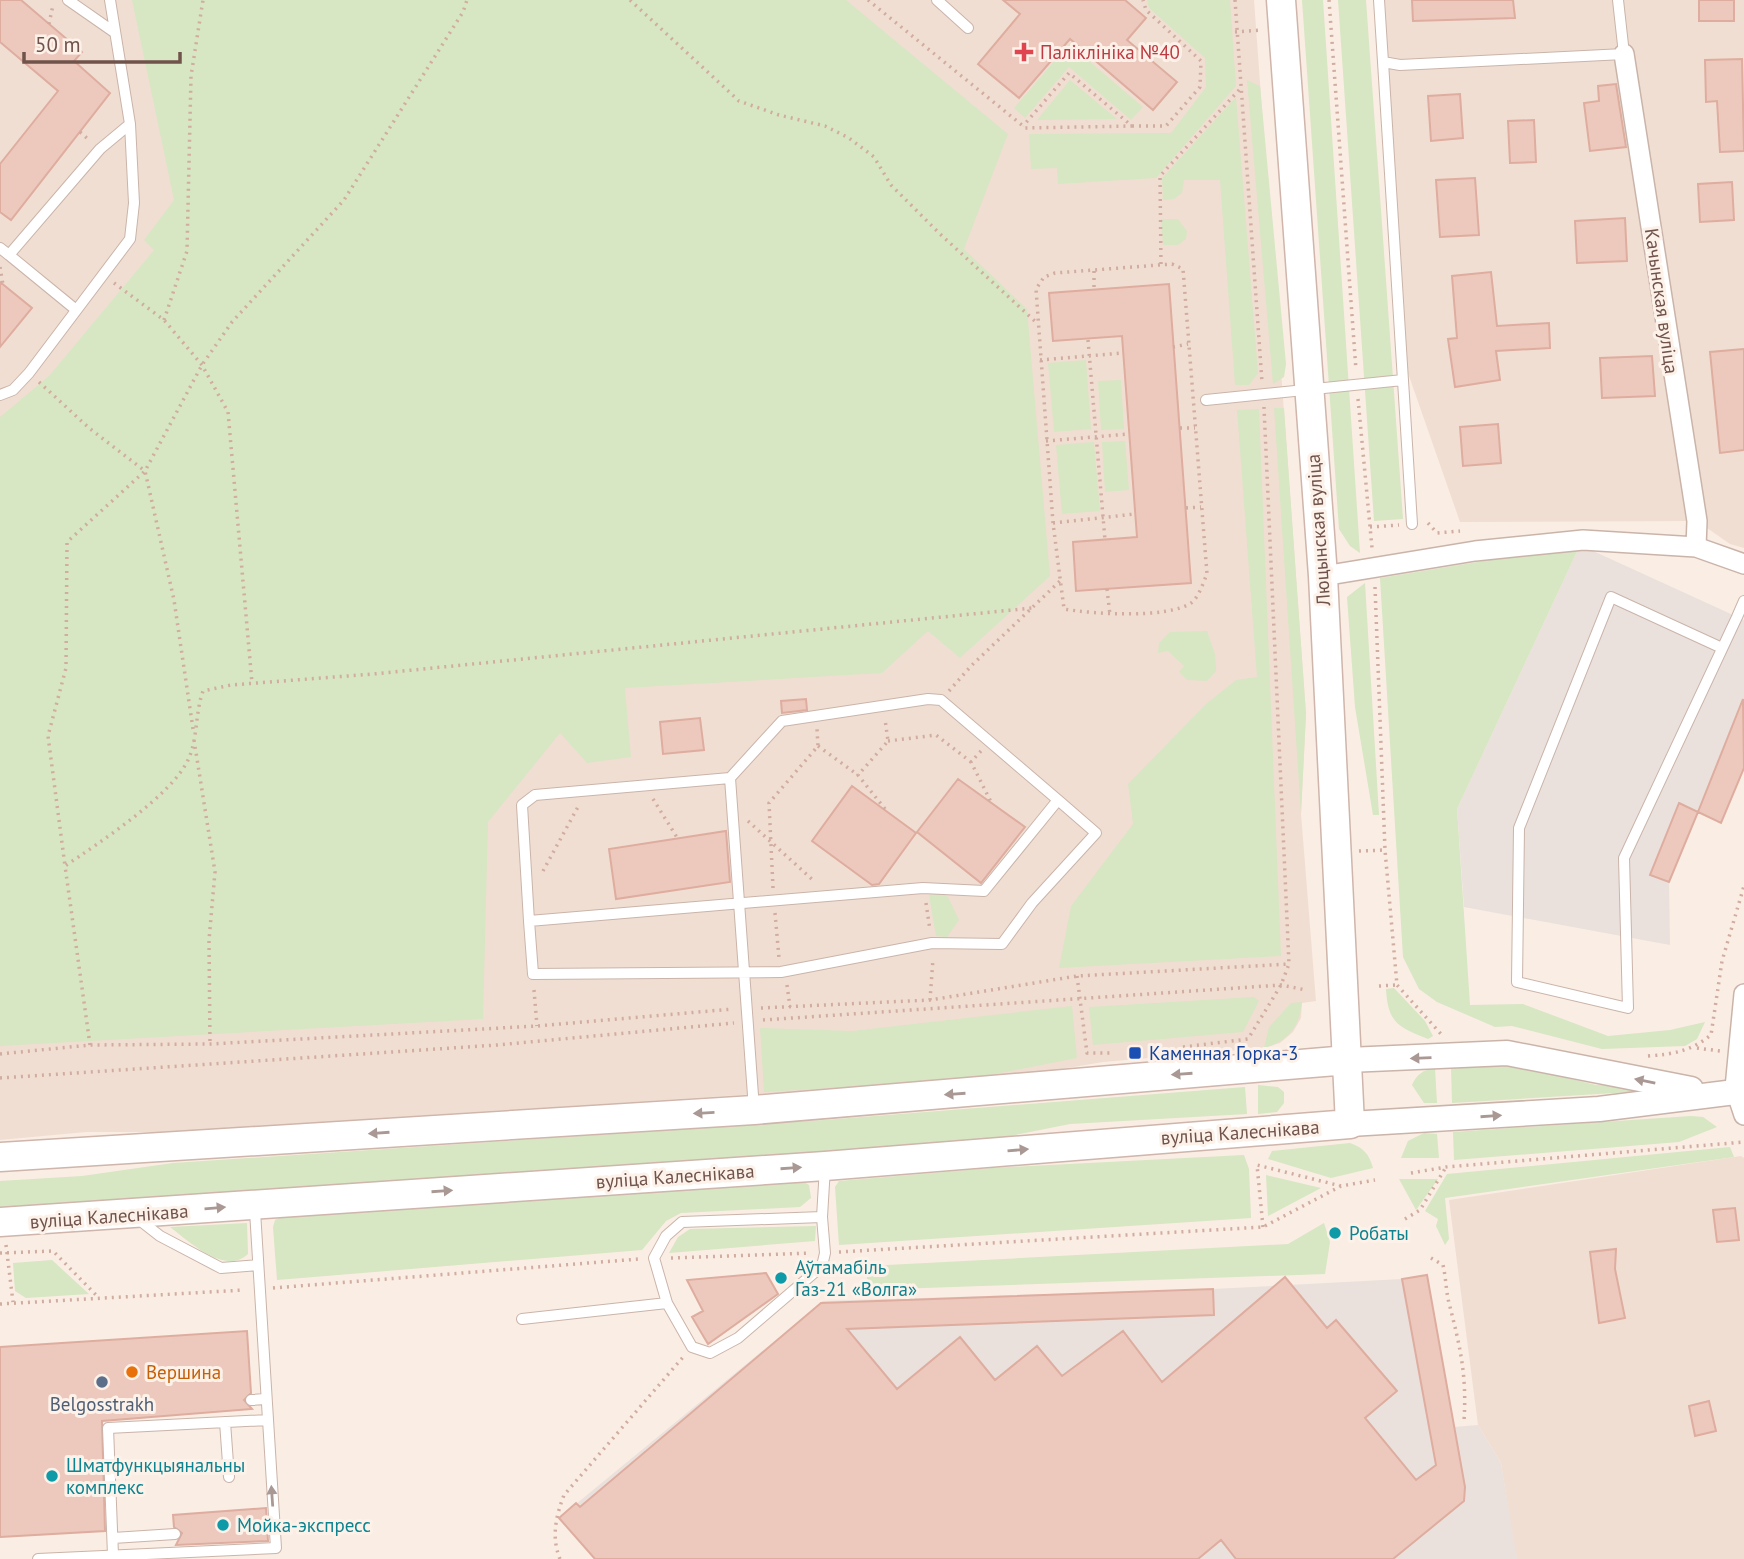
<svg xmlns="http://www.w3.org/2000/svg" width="1744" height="1559" font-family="'PT Sans',sans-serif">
	<rect width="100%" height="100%" fill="#faede3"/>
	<!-- residential -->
	<path fill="#f1ded2" d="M0 0H1254L1306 714 1301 814 1316 1001 1302 1003 1301 1018 1293 1032 1280 1043 1264 1048 1103 1062 1009 1078 162 1132H86L0 1140Z
		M1376 0H1744V548L1730 544 1697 521 1460 522 1401 353Z
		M1741 1156 1744 1158V1559H1516L1501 1463 1478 1425 1449 1200Z"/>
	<!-- industrial -->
	<path fill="#eae1dd" d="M1580 545 1744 620V768L1721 823 1698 812 1669 882 1670 945 1464 907 1457 809Z
		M1427 1275 1454 1427 1478 1425 1501 1463 1517 1559H595L559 1518 823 1301 1213 1289 1402 1279Z"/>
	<!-- green -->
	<path fill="#d7e6c3" d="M132 0H846L1008 134 964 249 1027 309 1050 576 960 658 928 631 882 673 625 688 631 757 587 763 560 733 488 822 483 1019 0 1046V417L49 376 154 250 144 240 174 200Z
		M1147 0H1230L1236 86 1156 178 1058 184 1057 168 1031 169 1029 134 1171 133 1206 87 1205 58 1149 8Z
		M1302 0H1323L1360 553 1350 546 1339 529Z
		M1338 0H1366L1403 519 1374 521Z
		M1069 44 1143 107 1131 120 1069 67 1025 118 1014 108Z
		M1070 80 1117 119 1037 120Z
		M1247 80 1260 86 1286 364 1284 377 1273 384Z
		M1236 97 1258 373 1249 385H1235L1220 180H1184L1182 193 1174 199 1163 200 1162 178Z
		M1161 219H1178L1187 231 1186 239 1178 245H1163Z
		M1086 360 1091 429 1054 432 1048 363Z
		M1121 380 1124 429 1101 430 1098 381Z
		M1274 408H1284L1306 714 1301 814Z
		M1259 409 1281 956 1059 968 1071 906 1133 824 1128 784 1206 704 1236 680 1257 677 1237 410Z
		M1125 441 1129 490 1105 492 1102 442Z
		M1094 442 1100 511 1062 514 1056 445Z
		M1580 545 1457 809 1470 1005 1523 1004 1608 1036 1670 1030 1705 1022 1697 1039 1685 1046 1602 1049 1512 1026 1495 1027 1437 1002 1419 989 1403 957 1380 578Z
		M1365 583 1379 815H1373L1355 707 1347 597Z
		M1207 631 1215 654 1216 671 1207 681 1187 680 1179 672 1184 666 1168 651 1158 653 1159 643 1170 632Z
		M941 893 948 897 959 920 947 937 936 936 929 895Z
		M1394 988 1425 1021 1433 1036 1428 1039C1398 1027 1388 1023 1386 989Z
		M1254 997 1259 1001 1243 1032 1093 1045 1089 1007Z
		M1302 1002C1299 1028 1288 1041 1264 1048L1269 1027 1291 1003Z
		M1072 1006 1077 1058 965 1080 764 1092 760 1028 852 1031Z
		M1508 1064 1596 1085 1655 1086 1664 1090 1452 1103 1451 1067Z
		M1435 1068 1437 1103H1424L1412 1085C1417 1074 1423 1070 1435 1068Z
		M1258 1085 1278 1087 1284 1092V1103L1277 1112 1258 1114Z
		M1245 1087 1247 1114 1070 1124 985 1141 0 1207V1181L82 1176 173 1163 824 1120Z
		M1691 1116 1703 1117 1717 1127 1679 1142 1454 1160 1453 1132Z
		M1424 1133 1437 1134 1439 1158H1401L1408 1141Z
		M1350 1143C1364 1148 1369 1154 1373 1168L1331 1178 1268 1159 1272 1151Z
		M1730 1147 1734 1157 1445 1198 1449 1239 1445 1245 1436 1226 1438 1219 1425 1211 1447 1174Z
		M1244 1155 1249 1169 1251 1218 839 1245 835 1187 839 1181 991 1168Z
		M1266 1175 1321 1188 1268 1216Z
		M799 1179 809 1185 811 1198 800 1207 681 1213 666 1221 642 1250 277 1280 273 1227 275 1220 283 1216Z
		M1399 1179H1438L1416 1210Z
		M247 1223 248 1254C224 1276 189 1241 170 1227Z
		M1324 1223 1330 1242 1325 1274 866 1290 868 1266 1288 1244Z
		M816 1226 815 1241 669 1253 678 1237 690 1229Z
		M52 1260 89 1294 26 1298 15 1291 13 1263Z"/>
	<!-- building -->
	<path fill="#edc9bd" stroke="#dead9f" stroke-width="2" d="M0 0H21L82 52 74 61 110 93 11 220 0 212V164L58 91 0 42Z
		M1003 0H1125L1146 18 1127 40 1177 82 1153 110 1070 39 1019 98 978 64 1020 14Z
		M1412 0H1513L1515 18 1413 21Z
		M1699 0H1734V21H1699Z
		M1742 59 1744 151 1720 152 1717 101 1706 102 1705 60Z
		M1616 84 1626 147 1590 151 1584 103 1599 101 1598 86Z
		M1460 94 1463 138 1431 141 1428 96Z
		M1534 120 1536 162 1510 163 1508 121Z
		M1475 178 1479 235 1440 237 1436 180Z
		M1732 182 1734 220 1700 222 1698 184Z
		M1625 218 1627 261 1577 263 1575 221Z
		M1491 272 1497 326 1549 323 1550 348 1496 351 1500 380 1455 387 1448 339 1457 338 1452 276Z
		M0 282 32 308 0 347Z
		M1169 284 1191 583 1076 591 1073 542 1137 537 1122 336 1053 341 1049 293Z
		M1744 349V450L1720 453 1710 352Z
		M1652 356 1655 396 1602 398 1600 358Z
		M1498 424 1501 463 1463 466 1460 427Z
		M806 699 807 710 782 713 781 701Z
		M1743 699 1744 768 1721 823 1698 812Z
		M700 718 704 750 663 754 660 722Z
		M958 779 1025 827 981 883 917 832Z
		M852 786 916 833 879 884 872 885 812 841Z
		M1679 803 1698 812 1669 882 1650 875Z
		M726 831 730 882 616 899 609 849Z
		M1735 1208 1739 1240 1717 1242 1713 1210Z
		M1616 1249 1615 1269 1625 1318 1599 1323 1590 1252Z
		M766 1273 778 1294 708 1344 692 1317 703 1311 687 1280Z
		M1427 1275 1465 1487 1464 1501 1393 1559H1236L1221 1540 1198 1559H595L559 1518 576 1503 580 1507 821 1303 1213 1289 1214 1315 847 1329 897 1389 960 1337 995 1380 1037 1346 1062 1376 1123 1331 1162 1382 1285 1277 1327 1328 1336 1320 1397 1391 1365 1418 1416 1480 1436 1465 1402 1279Z
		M247 1331 251 1393 244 1400 252 1409 102 1421 105 1531 0 1537V1347Z
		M1709 1401 1716 1431 1695 1436 1689 1406Z
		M266 1508 268 1541 176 1545 182 1533 174 1527 173 1515Z"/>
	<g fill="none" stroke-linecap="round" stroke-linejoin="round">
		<!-- service casing -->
		<g stroke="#cab4aa" stroke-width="12">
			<path id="service" d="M68 0 114 32
				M937 0 968 28
				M1379 0 1383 62
				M0 248 9 255 100 149 130 124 110 0
				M9 255 75 309
				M0 395 13 390 29 373 130 239 134 203 130 124
				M1206 400 1403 380
				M1412 524 1383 62 1400 65 1624 54 1618 0
				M1722 648 1611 597 1519 828 1517 982 1628 1008 1624 858 1737 617 1744 601
				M529 921 533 974 781 972 932 943 1002 944 1032 903 1096 833 1058 800 984 891 923 888 529 921 522 805 535 795 730 778
				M754 1109 730 778 782 721 928 699 941 700 1058 800
				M137 1218 160 1236 221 1268 258 1265
				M667 1303 692 1347 710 1353 738 1338 822 1266 825 1253 822 1217
				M522 1319 667 1303 654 1258 666 1236 682 1222 822 1217 825 1167
				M251 1400 265 1399
				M225 1422 229 1477
				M113 1538 175 1534
				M113 1555 108 1428 268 1420
				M38 1559 276 1548 255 1211 258 1207"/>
		</g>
		<!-- minor casing -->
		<g stroke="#cab4aa" stroke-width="22">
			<path id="minor" d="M1624 54 1697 521 1696 547
				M1323 576 1475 551 1583 540 1696 547 1744 564
				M1744 994 1735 1088 1744 1115"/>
		</g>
		<!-- tertiary casing -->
		<g stroke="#cab4aa" stroke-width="27">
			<path id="tertiary" d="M1348 1060 1507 1053 1691 1089
				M1350 1124 1599 1109 1735 1092"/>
		</g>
		<!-- secondary casing -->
		<g stroke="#cfb5ab" stroke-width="31">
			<path id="secondary" d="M0 1157 754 1110 1348 1060
				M0 1222 825 1166 1350 1124 1323 576 1281 0"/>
		</g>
		<!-- path -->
		<path stroke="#d1aca0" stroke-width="3.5" stroke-dasharray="2 5" stroke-linecap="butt" d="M630 0 739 101 779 115 825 126 849 138 874 157 891 185 939 233 1038 324
			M868 0 1023 126 1025 128 1132 126 1069 73 1023 126
			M1235 0 1262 382
			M1329 0 1356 370
			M49 24 53 5
			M1235 32 1261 30
			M1132 126H1166L1200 87 1201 61 1146 10 1143 0
			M80 132 89 140
			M1161 264 1160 176 1240 89
			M1172 264 1183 269 1207 574C1203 583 1199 597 1191 603 1166 619 1093 614 1064 609L1053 523 1036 289 1044 277 1055 273Z
			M0 267 3 285
			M1094 271V290
			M114 283 164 320 202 365 228 412 252 683
			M164 320 187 251 191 76 203 0
			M1088 340 1105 540
			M1173 347 1188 344
			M1040 360 1123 353
			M39 382 89 428 145 471 67 542 66 668 48 736 65 866
			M1358 399 1372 548
			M1180 428H1195
			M1046 441 1129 434
			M1186 508 1201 507
			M1053 523 1135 514
			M1428 523 1437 533 1460 531
			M1370 527 1399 525
			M1375 587 1385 850 1397 985 1441 1034
			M1107 589 1110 615
			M949 691 971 666 1060 581
			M193 729 174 600 145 471 202 365 232 322 344 200 463 12 467 0
			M194 740 215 872 209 940 210 1044
			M888 741 936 735 971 762
			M818 746 858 775
			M981 751 971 762 992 804
			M653 799 678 839
			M885 809 858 775 888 741 885 719
			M748 821 815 882
			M1359 851 1385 850
			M543 871 579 805
			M773 888 769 803 818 746 817 729
			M926 903 930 930
			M775 913 779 958
			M1077 976 1087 1053H1112
			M787 985 790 1007
			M1379 986 1397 985
			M534 990 537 1026
			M930 1000 933 959
			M761 1008 930 1000 1077 976 1289 964
			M763 1020 1281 985 1306 990
			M90 1045 65 866C99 843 171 796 188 760 198 739 195 713 203 691L231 685 373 674 1032 608
			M1183 1047 1248 1039 1281 985 1289 964 1264 407
			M1697 1048 1720 1051
			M0 1054 90 1045 210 1044 537 1026 733 1009
			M1648 1056C1674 1054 1691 1051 1711 1035L1722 961 1744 886
			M0 1078 497 1045 734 1023
			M1411 1173 1446 1167 1744 1142
			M1405 1219 1420 1210 1446 1167
			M1263 1227 1257 1165 1341 1186
			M6 1245 13 1302
			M839 1252 1263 1227 1341 1186 1375 1180
			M0 1253 53 1251 99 1298
			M671 1258 810 1253
			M1431 1258 1443 1265C1446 1278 1446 1291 1449 1303 1460 1346 1467 1375 1464 1421
			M273 1288 639 1259
			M0 1304 244 1290
			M560 1559C551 1537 556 1516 564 1495L684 1356"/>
		<!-- service -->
		<use href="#service" stroke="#fff" stroke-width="10"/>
		<!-- minor -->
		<use href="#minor" stroke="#fff" stroke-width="19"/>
		<!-- tertiary -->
		<use href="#tertiary" stroke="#fff" stroke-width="24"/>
		<!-- secondary -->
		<use href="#secondary" stroke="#fff" stroke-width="28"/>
	</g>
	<!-- one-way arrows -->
	<defs><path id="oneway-solid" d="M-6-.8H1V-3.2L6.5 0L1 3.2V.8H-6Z" transform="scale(1.75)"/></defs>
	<g fill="#a99893">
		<use href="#oneway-solid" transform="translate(1421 1058) rotate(178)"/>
		<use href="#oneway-solid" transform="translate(1182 1074) rotate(176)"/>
		<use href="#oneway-solid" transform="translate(1645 1081) rotate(-169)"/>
		<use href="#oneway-solid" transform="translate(955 1094) rotate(176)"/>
		<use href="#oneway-solid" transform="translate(704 1113) rotate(177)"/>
		<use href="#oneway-solid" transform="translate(1491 1116) rotate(-4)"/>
		<use href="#oneway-solid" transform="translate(379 1133) rotate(176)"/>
		<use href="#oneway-solid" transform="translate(1018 1150) rotate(-5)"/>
		<use href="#oneway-solid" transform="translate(791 1168) rotate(-4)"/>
		<use href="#oneway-solid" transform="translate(442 1191) rotate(-4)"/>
		<use href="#oneway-solid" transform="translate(215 1208) rotate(-5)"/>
		<use href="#oneway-solid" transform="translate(272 1496) rotate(-94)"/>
	</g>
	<!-- markers -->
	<path fill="#e0444e" stroke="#fdf2e9" stroke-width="2.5" d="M1020.5 41.5h7v7h7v7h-7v7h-7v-7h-7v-7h7z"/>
	<rect fill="#1a4fb4" stroke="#fdf2e9" stroke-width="2.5" x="1128" y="1046" width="14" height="14" rx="3.5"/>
	<g fill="#0f9aa8" stroke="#fdf2e9" stroke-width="2.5">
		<circle cx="1335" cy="1233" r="7"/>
		<circle cx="781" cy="1278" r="7"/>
		<circle cx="52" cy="1476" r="7"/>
		<circle cx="223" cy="1525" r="7"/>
	</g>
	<circle fill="#e8710a" stroke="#fdf2e9" stroke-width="2.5" cx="132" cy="1372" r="7"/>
	<circle fill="#5c6f8a" stroke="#fdf2e9" stroke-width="2.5" cx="102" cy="1382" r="7"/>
	<g text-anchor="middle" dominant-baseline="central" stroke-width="6" stroke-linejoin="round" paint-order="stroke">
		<!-- health labels -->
		<g font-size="19" fill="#be3a42" stroke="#fdf2e9" text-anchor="start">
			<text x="1040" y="52">Паліклініка №40</text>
		</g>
		<!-- street labels -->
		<g font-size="19" fill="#70534b" stroke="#fdf2e9">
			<text transform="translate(1662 301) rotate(82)">Качынская вуліца</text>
			<text transform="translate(1318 530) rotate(-94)">Люцынская вуліца</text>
			<text transform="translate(1240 1132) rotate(-4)">вуліца Калеснікава</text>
			<text transform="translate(675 1176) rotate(-4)">вуліца Калеснікава</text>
			<text transform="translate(109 1216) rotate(-4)">вуліца Калеснікава</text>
		</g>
		<!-- transit labels -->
		<g font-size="19" fill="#164399" stroke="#fdf2e9" text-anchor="start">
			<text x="1149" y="1053">Каменная Горка-3</text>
		</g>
		<!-- culture labels -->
		<g font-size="19" fill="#0d838f" stroke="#fdf2e9" text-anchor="start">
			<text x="1349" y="1233">Робаты</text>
			<text x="795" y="1267">Аўтамабіль<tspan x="795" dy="22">Газ-21 «Волга»</tspan></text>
			<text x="66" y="1465">Шматфункцыянальны<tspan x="66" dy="22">комплекс</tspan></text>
			<text x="237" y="1525">Мойка-экспресс</text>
		</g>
		<!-- food labels -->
		<g font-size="19" fill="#c56008" stroke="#fdf2e9" text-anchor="start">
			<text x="146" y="1372">Вершина</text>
		</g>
		<!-- service labels -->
		<g font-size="19" fill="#4e5e75" stroke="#fdf2e9">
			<text x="102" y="1404">Belgosstrakh</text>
		</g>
	</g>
	<!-- scale -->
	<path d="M24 52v10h156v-10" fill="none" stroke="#70534b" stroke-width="3.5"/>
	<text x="35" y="52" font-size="21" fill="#70534b" stroke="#fdf2e9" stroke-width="5" paint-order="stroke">50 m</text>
</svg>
